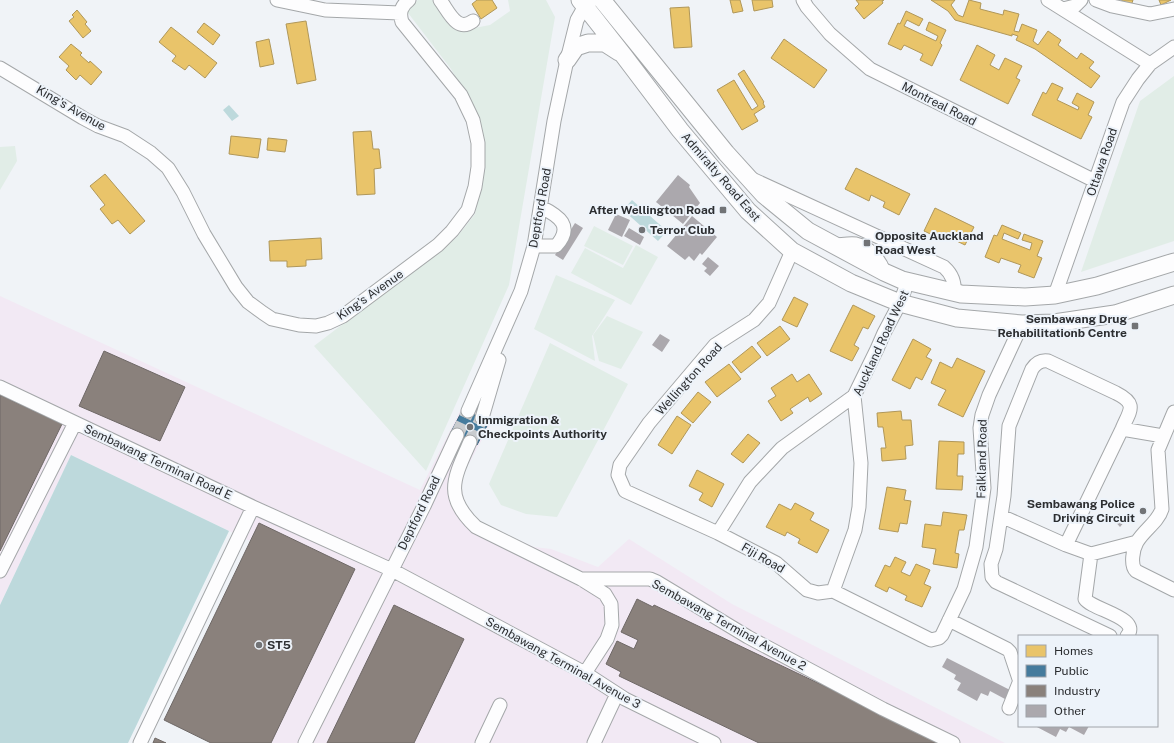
<svg xmlns="http://www.w3.org/2000/svg" width="1174" height="743" font-family="'Public Sans',sans-serif">
	<rect width="100%" height="100%" fill="#f0f3f7"/>
	<!-- industrial -->
	<path fill="#f2e9f4" d="M0 296 420 490 463 405 493 420 462 476V490L466 508 481 523 534 547 551 549 598 567 629 539 732 604 1005 743H271L355 569 259 523 250 541 71 455 0 605Z"/>
	<!-- green -->
	<path fill="#e1ede7" d="M418 0H432L459 31 490 25 510 11 508 0H546L555 17 509 285 426 471 314 346 457 237 475 214 484 169 480 119 451 69 405 9Z
		M1174 76V241L1081 272 1140 101Z
		M15 146 17 161 0 190V147Z
		M594 226 633 246 623 265 584 246Z
		M636 245 658 257 631 305 571 273 585 248 623 268Z
		M556 275 615 300 592 336 595 361 534 329Z
		M607 316 643 332 621 369 599 361 593 335Z
		M550 343 628 384 557 517 526 514 501 505 489 484Z"/>
	<!-- water -->
	<path fill="#bdd9dc" d="M229 105 239 116 232 121 223 110Z
		M632 200 667 231 658 241 623 210Z
		M71 455 229 531 128 743H0V605Z"/>
	<!-- homes -->
	<path fill="#e9c46a" stroke="#b09759" d="M477 0H492L497 8 481 19 472 4Z
		M730 0H740L743 11 733 13Z
		M752 0H772L773 7 754 11Z
		M856 0H884L882 1 883 3 864 19 855 8 859 4Z
		M931 0H955L951 5 958 15 963 17 969 0 981 3 980 9 1003 15 1004 10 1019 14 1014 31 1019 32 1022 24 1037 30 1033 41 1038 45 1048 31 1061 40 1058 45 1077 59 1081 53 1094 62 1089 68 1100 76 1091 88 1035 49 1016 40 1018 36 1012 34V36L955 20 948 11Z
		M1122 0H1133L1131 6 1121 3Z
		M1159 0H1171L1161 5Z
		M689 7 692 47 674 48 670 8Z
		M77 10 87 22 85 24 91 31 83 38 69 21 74 17 72 15Z
		M906 11 923 19 919 26 907 20 904 26 936 41 938 36 926 30 929 22 946 30 940 43 942 45 932 66 920 60 923 54 904 45 901 50 888 44 898 23 900 24Z
		M306 21 316 80 297 84 286 24Z
		M204 23 220 35 213 45 197 32Z
		M171 27 217 63 205 78 189 65 185 70 172 61 176 56 159 42Z
		M269 39 274 64 260 67 256 42Z
		M784 39 827 70 814 88 771 58Z
		M71 44 82 53 80 55 89 63 90 61 102 72 91 85 80 75 76 80 66 70 69 66 59 57Z
		M977 45 995 55 990 65 999 70 1005 58 1022 66 1016 78 1020 80 1008 104 960 80Z
		M744 70 764 102 763 103 765 107 754 114 758 121 742 130 717 90 734 80 752 110 758 106 738 74Z
		M1052 83 1063 88 1057 100 1078 110 1079 107 1072 103 1077 93 1094 102 1088 115 1092 117 1081 139 1032 115 1043 92 1046 94Z
		M371 131 373 149H379L381 168 374 169 375 194 357 195 353 132Z
		M231 136 261 139 258 158 229 154Z
		M268 138 287 140 285 152 267 150Z
		M856 168 910 194 899 215 883 207 885 202 871 195 869 201 845 189Z
		M105 174 145 221 130 234 118 220 112 224 100 209 105 205 90 186Z
		M935 208 974 227 965 245 944 235 941 239 924 231Z
		M1002 225 1021 233 1018 239 1004 233 1002 239 1030 250 1032 243 1022 240 1024 234 1043 241 1037 256 1042 258 1034 278 1018 272 1021 265 1001 258 999 263 985 257 994 235 997 236Z
		M321 238 322 259 306 260V266L287 267V261H270L269 241Z
		M794 297 808 304 797 327 782 320Z
		M853 305 875 316 868 329 863 327 854 345 859 348 852 361 830 351Z
		M780 326 790 339 767 356 757 343Z
		M913 339 931 349 926 357 932 360 922 380 916 377 910 389 892 380Z
		M752 346 761 357 741 373 732 362Z
		M957 358 985 371 963 417 938 405 946 390 931 383 940 362 952 368Z
		M729 364 741 379 717 397 705 382Z
		M792 374 797 382 809 374 822 394 810 402 808 397 790 409 793 413 781 421 768 401 776 396 771 388Z
		M698 392 711 402 693 423 681 413Z
		M901 411 902 420H911L913 445 905 446 906 459 882 461 881 448H886L883 427H878L877 413Z
		M677 416 691 425 672 454 658 445Z
		M748 434 760 443 743 463 731 454Z
		M939 441 964 442V454H958L957 476H963L962 490 936 489Z
		M697 470 724 484 712 507 699 500 703 493 689 486Z
		M887 487 906 490 904 500 911 501 907 524 900 523 898 532 879 529Z
		M795 503 814 513 810 520 829 530 817 553 798 543 800 539 787 532 785 536 766 527 779 504 791 510Z
		M943 512 967 515 964 530H959L955 553 959 554 957 568 933 564 936 549 922 547 925 524 941 526Z
		M895 557 906 562 901 572 910 576 916 564 930 570 924 584 931 587 922 607 905 600 907 596 889 587 887 592 875 586 885 565 890 567Z"/>
	<!-- public -->
	<path fill="#457b9d" stroke="#3e647d" d="M463 409 489 422 477 445 451 432Z"/>
	<!-- industry -->
	<path fill="#8a817c" stroke="#6e6866" d="M104 351 185 387 160 441 79 406Z
		M0 395 62 424 0 551Z
		M259 523 355 569 271 743H211L164 720Z
		M637 599 653 607 654 605 944 743H759L619 676 621 672 606 664 617 641 634 649 638 640 621 632Z
		M394 605 464 639 414 743H327Z
		M155 738 166 743H153Z"/>
	<!-- building -->
	<path fill="#aba8ad" d="M678 175 690 185 689 187 700 203 683 224 656 202Z
		M616 214 630 220 622 237 608 230Z
		M692 216 717 237 702 255 700 253 694 261 689 256 685 260 667 246Z
		M575 223 583 228 563 260 555 255Z
		M629 228 644 237 640 245 624 236Z
		M708 257 719 266 710 276 704 271 707 268 702 264Z
		M660 334 670 340 662 352 652 345Z
		M1118 514 1125 521 1120 527 1113 519Z
		M947 658 1010 690 1005 699 990 691 988 696 981 693 977 701 957 690 961 683 954 679 956 675 942 667Z
		M1035 726H1089L1084 735 1069 727 1066 732 1060 729 1056 737Z"/>
	<g fill="none" stroke-linecap="round" stroke-linejoin="round">
		<!-- minor-tunnel -->
		<path stroke="#c9cccf" stroke-width="13" stroke-dasharray="13 6" stroke-linecap="butt" d="M457 435 468 411
			M470 442 482 418"/>
		<!-- minor casing -->
		<g stroke="#a4a7a9" stroke-width="15">
			<path id="minor" d="M277 0 325 10 400 13
				M440 0C449 12 457 33 473 21
				M803 0 807 7 830 34 870 69 1095 181
				M1048 0 1150 64
				M1096 0 1112 6 1150 14 1174 9
				M1063 9 1075 6 1081 0
				M0 68 83 118 98 126 125 136 151 153 168 168 183 192 204 234 236 287 248 302 263 313 272 319 299 325 316 326 328 323 343 316 438 245 452 231 468 210 475 187 478 167V143L473 120 461 95 402 22C399 13 401 6 409 0
				M752 179 944 267C953 275 954 282 955 293
				M833 245C840 245 849 243 856 244 870 247 880 260 884 272
				M534 246H556C574 226 559 216 541 207
				M792 251 769 303 754 320 715 345 649 423 620 465 618 475 625 491 718 533 776 563 807 590 818 593 833 591 931 640 939 638 942 635 964 589 976 547 984 488 980 428 982 415 989 395 1022 324
				M1055 295 1123 102 1138 79 1150 64 1174 47
				M0 387 253 507 392 570 585 673 625 699 714 743
				M468 411 521 291 534 246 554 121 567 60 577 20 585 6 592 0
				M1174 412 1158 450 1162 509C1158 522 1144 530 1137 542 1133 549 1130 565 1136 571L1174 590
				M482 418 499 360
				M1122 429 1163 436
				M470 442C454 478 443 496 476 527L581 579 605 594 611 604 612 625 607 639 585 673
				M1001 516 1066 545 1091 554 1137 542
				M718 533 750 482 782 448 854 396
				M1066 545 1122 429C1130 410 1138 404 1116 393L1048 361C1041 360 1036 363 1032 369L1009 426 1004 496 996 549 991 564 992 577 996 582 1110 636
				M1091 554 1085 599C1093 610 1142 618 1127 636
				M0 571 75 423
				M581 579H650L657 582 748 637 883 709 953 743
				M833 591 855 530 859 507 861 463 854 396 877 349 884 333 900 303 908 281
				M949 620 1007 649 1010 652 1019 679
				M1009 708 1019 683
				M140 743 253 507
				M305 743 424 506 457 435
				M482 743 500 705
				M594 743 617 694"/>
		</g>
		<!-- major casing -->
		<g stroke="#a4a7a9" stroke-width="19">
			<path id="major" d="M580 0 624 56 680 130 748 211 792 251 851 283 900 303 957 318 1022 324 1054 323 1115 314 1174 295
				M602 0 726 153 764 195 808 231 884 272 902 280 961 294 1025 297 1055 295 1097 286 1174 262
				M567 60 576 47 588 43H605L619 52"/>
		</g>
		<!-- minor -->
		<use href="#minor" stroke="#fdfdfe" stroke-width="13"/>
		<!-- major -->
		<use href="#major" stroke="#fdfdfe" stroke-width="17"/>
	</g>
	<!-- markers -->
	<g fill="#717376" stroke="#edf3fa" stroke-width="1.5">
		<rect x="719" y="206" width="8" height="8" rx="2"/>
		<circle cx="642" cy="230" r="4"/>
		<rect x="863" y="239" width="8" height="8" rx="2"/>
		<rect x="1131" y="322" width="8" height="8" rx="2"/>
		<circle cx="470" cy="427" r="4"/>
		<circle cx="1143" cy="511" r="4"/>
		<circle cx="259" cy="645" r="4"/>
	</g>
	<g text-anchor="middle" dominant-baseline="central" stroke-width="4" stroke-linejoin="round" paint-order="stroke">
		<!-- street labels -->
		<g font-size="12" fill="#2c2e31" stroke="#edf3fa">
			<text transform="translate(939 104) rotate(27)">Montreal Road</text>
			<text transform="translate(71 108) rotate(30)">King's Avenue</text>
			<text transform="translate(1102 162) rotate(-71)">Ottawa Road</text>
			<text transform="translate(721 177) rotate(49)">Admiralty Road East</text>
			<text transform="translate(540 208) rotate(-80)">Deptford Road</text>
			<text transform="translate(370 295) rotate(-35)">King's Avenue</text>
			<text transform="translate(881 343) rotate(-65)">Auckland Road West</text>
			<text transform="translate(689 379) rotate(-48)">Wellington Road</text>
			<text transform="translate(982 459) rotate(-89)">Falkland Road</text>
			<text transform="translate(158 462) rotate(25)">Sembawang Terminal Road E</text>
			<text transform="translate(419 513) rotate(-64)">Deptford Road</text>
			<text transform="translate(763 558) rotate(30)">Fiji Road</text>
			<text transform="translate(729 625) rotate(29)">Sembawang Terminal Avenue 2</text>
			<text transform="translate(563 663) rotate(29)">Sembawang Terminal Avenue 3</text>
		</g>
		<!-- poi labels -->
		<g font-size="12" font-weight="bold" fill="#2c2e31" stroke="#edf3fa" text-anchor="start">
			<text x="715" y="210" text-anchor="end">After Wellington Road</text>
			<text x="650" y="230">Terror Club</text>
			<text x="875" y="236">Opposite Auckland<tspan x="875" dy="14">Road West</tspan></text>
			<text x="1127" y="319" text-anchor="end">Sembawang Drug<tspan x="1127" dy="14">Rehabilitationb Centre</tspan></text>
			<text x="478" y="420">Immigration &amp;<tspan x="478" dy="14">Checkpoints Authority</tspan></text>
			<text x="1135" y="504" text-anchor="end">Sembawang Police<tspan x="1135" dy="14">Driving Circuit</tspan></text>
			<text x="267" y="645">ST5</text>
		</g>
	</g>
	<!-- legend -->
	<rect x="1018" y="635" width="140" height="92" fill="#edf3fa" stroke="#a0a4aa"/>
	<rect x="1026" y="645" width="20" height="12" fill="#e9c46a" stroke="#a0a4aa"/>
	<text x="1054" y="655" font-size="12" fill="#2c2e31">Homes</text>
	<rect x="1026" y="665" width="20" height="12" fill="#457b9d" stroke="#a0a4aa"/>
	<text x="1054" y="675" font-size="12" fill="#2c2e31">Public</text>
	<rect x="1026" y="685" width="20" height="12" fill="#8a817c" stroke="#a0a4aa"/>
	<text x="1054" y="695" font-size="12" fill="#2c2e31">Industry</text>
	<rect x="1026" y="705" width="20" height="12" fill="#aba8ad" stroke="#a0a4aa"/>
	<text x="1054" y="715" font-size="12" fill="#2c2e31">Other</text>
</svg>
